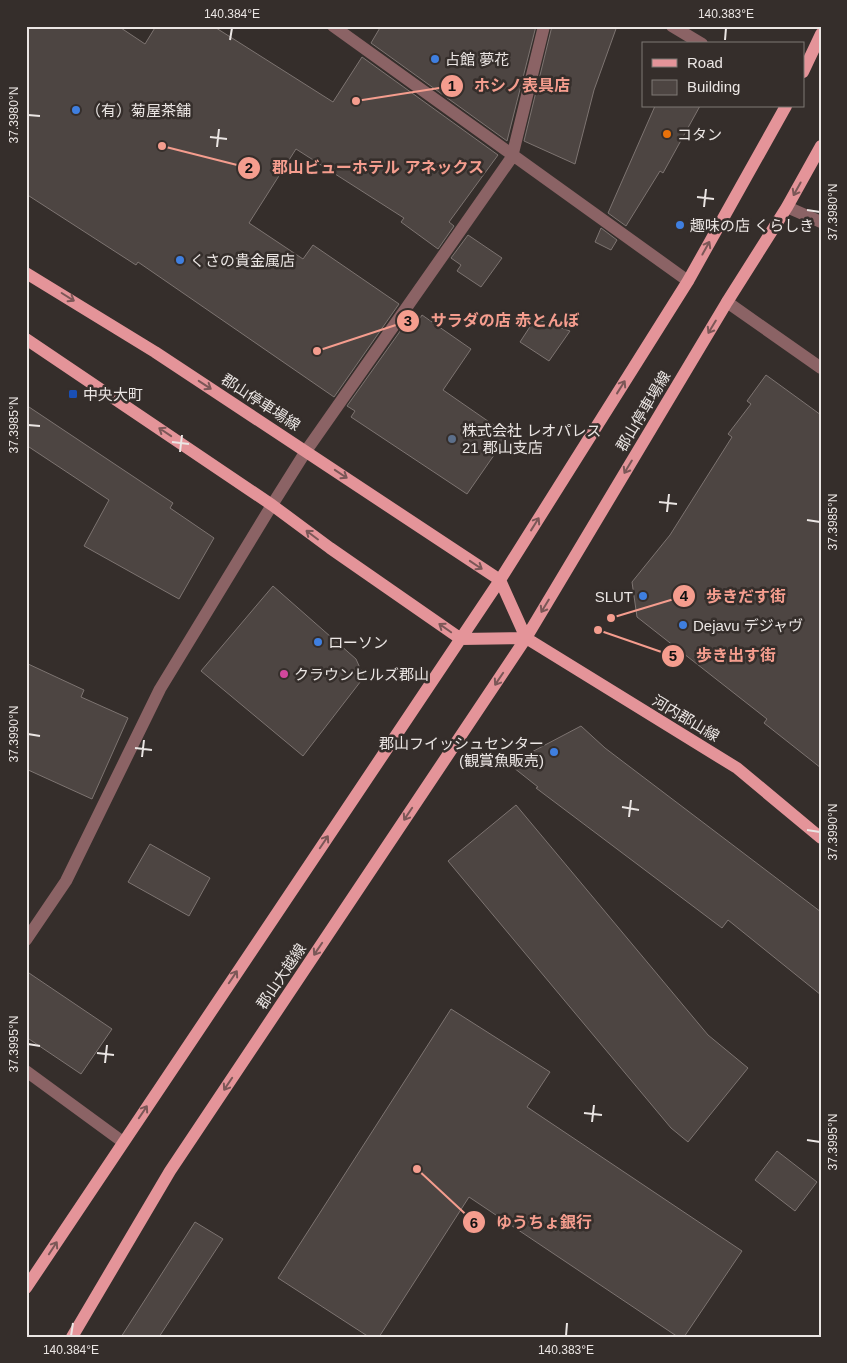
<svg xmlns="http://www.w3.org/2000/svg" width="847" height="1363" font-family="Helvetica,'Noto Sans JP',sans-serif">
	<rect width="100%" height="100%" fill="#352e2b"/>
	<!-- building -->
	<path fill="#4d4542" stroke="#7d7471" d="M26 26H118L145 44 156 26H213L333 102 362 57 498 155 449 222 454 226 438 249 401 222 404 218 296 149 249 223 303 259 313 245 399 304 334 397 138 262 136 265 26 194Z
		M381 26H536L507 141 371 43Z
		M552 26H617L594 90 575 164 524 141Z
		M655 106H700L663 173 660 171 626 226 608 213Z
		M601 228 617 240 611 250 595 242Z
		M468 235 502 258 481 287 457 271 461 265 451 258Z
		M413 313 420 318 422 315 471 349 443 390 508 435 467 494 351 417 355 411 347 406Z
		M535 319 570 331 549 361 520 342Z
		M766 375 821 415V768L764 723 767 719 637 617 632 582 670 535 732 437 728 434 751 404 747 401Z
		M26 405 173 503 170 508 214 538 179 599 84 546 109 500 26 445Z
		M273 586 356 659 364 677 303 756 201 671Z
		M26 663 84 690 81 697 128 718 92 799 26 769Z
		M581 726 605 748 821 912V995L728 920 722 928 536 788 538 787 509 764Z
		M516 805 708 1035 748 1068 688 1142 671 1128 448 861Z
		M150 844 210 878 189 916 128 882Z
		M26 971 112 1029 81 1074 26 1037Z
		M451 1009 550 1072 527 1107 742 1251 684 1337H678L469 1197 379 1337H369L278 1278Z
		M777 1151 817 1182 795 1211 755 1180Z
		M195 1222 223 1239 159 1337H121Z"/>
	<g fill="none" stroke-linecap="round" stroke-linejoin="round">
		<!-- minor -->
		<path stroke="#8b6365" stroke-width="12" d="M333 26 688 281
			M672 26 702 44
			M787 207 821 222
			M727 302 821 368
			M26 940 66 881 160 689 272 505 306 451 512 157 544 26
			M26 1071 123 1142"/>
		<!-- major -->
		<path stroke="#e49499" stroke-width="12" d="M803 72 821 34
			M26 273 155 352 500 580 526 638
			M26 339 272 505 330 548 461 639 526 638
			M526 638 737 768 821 838
			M26 1288 500 580 688 281 786 106
			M72 1337 170 1171 526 638 727 302 787 207 821 146"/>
	</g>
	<!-- one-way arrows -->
	<defs><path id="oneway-shaft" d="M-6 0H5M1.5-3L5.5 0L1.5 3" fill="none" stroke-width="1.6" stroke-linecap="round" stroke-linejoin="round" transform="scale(1.25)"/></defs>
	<g stroke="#7b5757">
		<use href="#oneway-shaft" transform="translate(797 189) rotate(119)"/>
		<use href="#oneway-shaft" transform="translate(706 248) rotate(-61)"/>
		<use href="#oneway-shaft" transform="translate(68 297) rotate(32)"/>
		<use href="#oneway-shaft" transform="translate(712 327) rotate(121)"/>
		<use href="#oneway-shaft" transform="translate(205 385) rotate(33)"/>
		<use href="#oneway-shaft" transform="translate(621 387) rotate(-58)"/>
		<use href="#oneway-shaft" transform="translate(165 432) rotate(-146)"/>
		<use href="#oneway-shaft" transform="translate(628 467) rotate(121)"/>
		<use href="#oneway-shaft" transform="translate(341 474) rotate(34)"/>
		<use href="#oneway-shaft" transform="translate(535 524) rotate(-58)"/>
		<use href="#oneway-shaft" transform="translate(312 535) rotate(-143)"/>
		<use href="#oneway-shaft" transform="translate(476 565) rotate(34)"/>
		<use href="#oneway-shaft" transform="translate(545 606) rotate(121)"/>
		<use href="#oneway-shaft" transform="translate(445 628) rotate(-145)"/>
		<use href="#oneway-shaft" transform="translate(499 679) rotate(124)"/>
		<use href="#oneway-shaft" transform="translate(408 814) rotate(124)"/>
		<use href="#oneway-shaft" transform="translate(324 842) rotate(-56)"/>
		<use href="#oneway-shaft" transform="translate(318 949) rotate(124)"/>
		<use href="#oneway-shaft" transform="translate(233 977) rotate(-56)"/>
		<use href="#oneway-shaft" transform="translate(228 1084) rotate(124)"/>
		<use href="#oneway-shaft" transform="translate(143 1112) rotate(-56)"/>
		<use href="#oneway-shaft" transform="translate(53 1248) rotate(-57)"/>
	</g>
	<!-- ticks -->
	<path fill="none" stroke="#ebe6e4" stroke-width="2" d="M230 40 232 28M725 40 726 28M28 115 40 116M210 137 227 139M217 147 219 129M697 197 714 199M704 207 706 189M807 210 820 212M28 425 40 426M172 442 189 444M180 452 182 435M659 502 677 504M667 512 669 494M807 520 820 522M28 734 40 736M135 748 152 750M142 757 144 740M622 807 639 810M629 817 631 800M807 830 820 832M28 1044 40 1046M97 1053 114 1055M105 1063 107 1045M584 1113 602 1115M592 1122 594 1105M807 1140 820 1142M71 1336 73 1323M566 1336 567 1323"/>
	<!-- markers -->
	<g fill="#3f7fe0" stroke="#352e2b" stroke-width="2">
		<circle cx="435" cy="59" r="5"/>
		<circle cx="76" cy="110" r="5"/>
		<circle cx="680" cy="225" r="5"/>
		<circle cx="180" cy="260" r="5"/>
		<circle cx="643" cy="596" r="5"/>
		<circle cx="683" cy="625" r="5"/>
		<circle cx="318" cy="642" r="5"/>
		<circle cx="554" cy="752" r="5"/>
	</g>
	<circle fill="#e8710a" stroke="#352e2b" stroke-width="2" cx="667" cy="134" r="5"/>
	<rect fill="#1a4fb4" stroke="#352e2b" stroke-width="2" x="68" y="389" width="10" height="10" rx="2.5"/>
	<circle fill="#5c6f8a" stroke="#352e2b" stroke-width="2" cx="452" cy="439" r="5"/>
	<circle fill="#d1479c" stroke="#352e2b" stroke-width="2" cx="284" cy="674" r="5"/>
	<g text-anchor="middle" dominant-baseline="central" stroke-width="5" stroke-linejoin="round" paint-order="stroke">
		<!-- poi labels -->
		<g font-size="15" fill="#ebe6e4" stroke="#352e2b" text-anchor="start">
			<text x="445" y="59">占館 夢花</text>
			<text x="86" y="110">（有）菊屋茶舗</text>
			<text x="677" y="134">コタン</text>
			<text x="690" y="225">趣味の店 くらしき</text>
			<text x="190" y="260">くさの貴金属店</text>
			<text x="83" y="394">中央大町</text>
			<text x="462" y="430">株式会社 レオパレス<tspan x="462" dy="17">21 郡山支店</tspan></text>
			<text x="633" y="596" text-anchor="end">SLUT</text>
			<text x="693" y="625">Dejavu デジャヴ</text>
			<text x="328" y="642">ローソン</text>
			<text x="294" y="674">クラウンヒルズ郡山</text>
			<text x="544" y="743" text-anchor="end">郡山フイッシュセンター<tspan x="544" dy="17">(観賞魚販売)</tspan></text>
		</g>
		<!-- street labels -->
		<g font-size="15" fill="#ebe6e4" stroke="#352e2b">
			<text transform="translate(261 402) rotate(33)">郡山停車場線</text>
			<text transform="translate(643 411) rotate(-59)">郡山停車場線</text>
			<text transform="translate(686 718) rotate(31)">河内郡山線</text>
			<text transform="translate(281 976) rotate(-56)">郡山大越線</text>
		</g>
	</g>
	<!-- callouts -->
	<path fill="none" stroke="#f59d8e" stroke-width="2" d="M356 101L452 86M162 146L249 168M317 351L408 321M611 618L684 596M598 630L673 656M417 1169L474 1222"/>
	<g fill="#f59d8e" stroke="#352e2b" stroke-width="2">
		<circle cx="356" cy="101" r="5"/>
		<circle cx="162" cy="146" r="5"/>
		<circle cx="317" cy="351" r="5"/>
		<circle cx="611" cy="618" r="5"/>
		<circle cx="598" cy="630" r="5"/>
		<circle cx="417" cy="1169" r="5"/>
		<circle cx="452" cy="86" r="12"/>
		<circle cx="249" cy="168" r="12"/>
		<circle cx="408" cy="321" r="12"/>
		<circle cx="684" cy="596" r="12"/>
		<circle cx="673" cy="656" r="12"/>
		<circle cx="474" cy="1222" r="12"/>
	</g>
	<g font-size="15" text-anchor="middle" font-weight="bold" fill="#111">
		<text x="452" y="91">1</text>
		<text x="249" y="173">2</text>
		<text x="408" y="326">3</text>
		<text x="684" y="601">4</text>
		<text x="673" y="661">5</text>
		<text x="474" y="1228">6</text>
	</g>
	<g font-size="16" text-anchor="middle" font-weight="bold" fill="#f59d8e" stroke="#352e2b" stroke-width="5" stroke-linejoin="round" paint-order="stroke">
		<text x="522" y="91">ホシノ表具店</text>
		<text x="378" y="173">郡山ビューホテル アネックス</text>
		<text x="505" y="326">サラダの店 赤とんぼ</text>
		<text x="746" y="602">歩きだす街</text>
		<text x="736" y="661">歩き出す街</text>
		<text x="544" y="1228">ゆうちょ銀行</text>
	</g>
	<!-- border -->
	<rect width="847" height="1363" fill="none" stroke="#352e2b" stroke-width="55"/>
	<!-- legend -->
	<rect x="642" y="42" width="162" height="65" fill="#352e2b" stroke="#7e7875"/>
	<rect x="652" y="59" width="25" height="8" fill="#e49499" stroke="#7e7875"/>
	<text x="687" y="68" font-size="15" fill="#ebe6e4">Road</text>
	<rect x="652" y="80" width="25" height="15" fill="#4d4542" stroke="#7e7875"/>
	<text x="687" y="92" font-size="15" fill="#ebe6e4">Building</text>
	<rect x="28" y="28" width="792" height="1308" fill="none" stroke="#ebe6e4" stroke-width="2"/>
	<g font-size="12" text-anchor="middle" fill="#ebe6e4">
		<text x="232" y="18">140.384°E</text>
		<text x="726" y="18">140.383°E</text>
		<text transform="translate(14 115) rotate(-90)" y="4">37.3980°N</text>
		<text transform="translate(833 212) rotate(-90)" y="4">37.3980°N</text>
		<text transform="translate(14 425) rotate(-90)" y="4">37.3985°N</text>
		<text transform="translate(833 522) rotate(-90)" y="4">37.3985°N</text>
		<text transform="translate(14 734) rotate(-90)" y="4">37.3990°N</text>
		<text transform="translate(833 832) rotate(-90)" y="4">37.3990°N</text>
		<text transform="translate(14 1044) rotate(-90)" y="4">37.3995°N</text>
		<text transform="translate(833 1142) rotate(-90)" y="4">37.3995°N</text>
		<text x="71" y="1354">140.384°E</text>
		<text x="566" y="1354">140.383°E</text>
	</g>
</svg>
